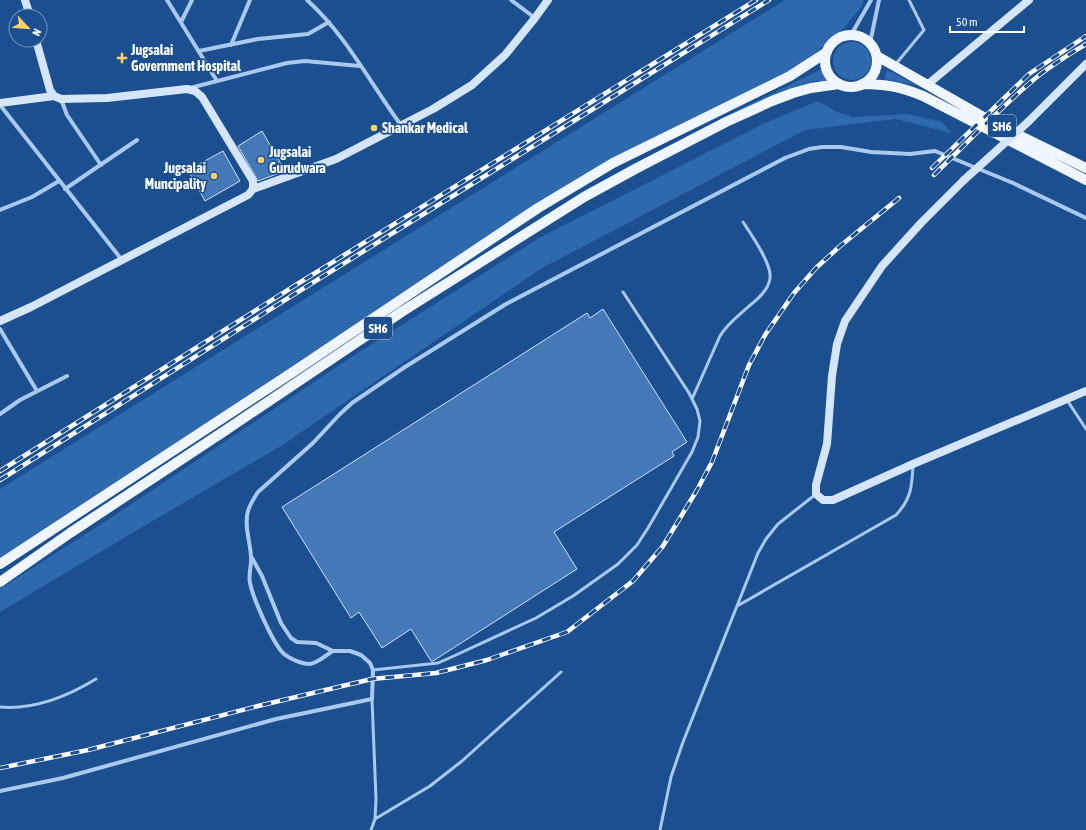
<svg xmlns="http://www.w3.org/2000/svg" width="1086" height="830" font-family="'Asap Condensed',sans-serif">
	<rect width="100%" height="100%" fill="#1b4f8f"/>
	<!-- green -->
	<path fill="#2e69ad" d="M785 0H864L862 6 843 29 800 66 608 163 439 270 0 558V489Z
		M833 61a19 19 0 1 1 38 0a19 19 0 1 1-38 0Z
		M822 69 824 76 827 81H813L717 120Z
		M887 70 919 86 884 79Z
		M818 101 837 112 853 117 908 114 942 122 951 133 896 119 805 130 542 268 281 446 132 533 0 612V589L109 519 356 354 539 238 765 123Z"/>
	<!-- building -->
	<path fill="#4478b7" stroke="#cfe3fa" d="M262 131 285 171 258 181 238 146Z
		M223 151 240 181 205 201 188 170Z
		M603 309 687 442 672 452 674 456 554 532 577 569 433 661H431L411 629 382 648 359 612 351 618 282 507 587 313 590 318Z"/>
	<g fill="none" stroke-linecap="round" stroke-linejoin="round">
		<!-- lane -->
		<path stroke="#a9c9ee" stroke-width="3" d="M895 65 924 30 909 0
			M692 399 720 336C727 324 738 316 748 307 757 300 769 290 770 278 772 264 751 234 743 222
			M1067 400 1086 429
			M739 605 896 515C911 499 912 487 913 465
			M373 670 438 663 456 655 536 618 573 596 618 564 637 545 648 528 692 452 698 437 700 421 697 409 689 393 623 292
			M0 707C34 710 68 696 96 679
			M375 819 430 786 462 761 561 672
			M371 830 375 819 376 799 372 699
			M660 830 671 777 683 742 758 553 766 539 778 524 816 494"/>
		<!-- street -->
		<path stroke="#a9c9ee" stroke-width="4" d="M167 0 217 81
			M307 0C346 35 370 83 401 125
			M511 0 535 18
			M181 22 192 0
			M851 35 871 0
			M870 43 879 0
			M231 45 250 0
			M199 51 258 39 308 34 329 22
			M190 88 287 63 305 61 360 66
			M61 99 67 115 101 165
			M0 105 122 260
			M65 189 137 140
			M0 210 32 197 59 181
			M0 329 37 391
			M0 414 20 400 67 376
			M333 651C326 655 318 663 310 664 302 664 290 659 284 654 273 644 253 598 250 583 248 574 252 565 251 556 250 541 244 525 248 511 250 504 254 498 258 492L313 443 340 414 352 403 405 367 506 304 785 158 809 149 822 147H841L871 152 910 154 935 151 1013 183 1086 218
			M0 791 63 778 276 719 372 699 373 670 370 663 361 655 350 651H333L316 643 297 642 291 638 281 623 262 576 252 558"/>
		<!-- secondary -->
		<path stroke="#d6e6fa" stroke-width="8" d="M25 0 30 16
			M927 85 1029 0
			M0 103 54 96
			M1028 122 1086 64
			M964 180 921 223 882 266 845 321 837 344 832 376 827 444 816 485V494L823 500H833L913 464 1086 391
			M253 189 336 159 433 109 472 85 505 55 535 18 548 0
			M0 321 31 307 248 195 253 189V181L202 97 195 91 187 89 107 98 61 99 54 96 50 90 36 40"/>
		<!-- primary -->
		<path stroke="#f0f6ff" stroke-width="10" d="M825 61a26 26 0 1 1 52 0a26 26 0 1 1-52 0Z
			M877 56 994 123 1086 168
			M862 84C886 84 901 87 923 96L1086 180
			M0 564 296 370 538 208 613 163 790 76 827 52
			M0 582 70 533 226 430 403 311 584 197 637 168 726 122 772 101 793 93 811 88 839 84"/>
		<!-- rail casing -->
		<g stroke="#fff" stroke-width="4.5">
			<path id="rail" d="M932 168 1029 74 1086 36
				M934 175C966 144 997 111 1031 82 1048 67 1067 56 1086 44
				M0 471 299 283 756 0
				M0 480 301 290 769 0
				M0 768 88 750 258 706 372 679 436 673 487 660 567 632 633 581 663 546 697 490 712 462 749 365 765 335 794 293 816 268 839 247 899 198"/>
		</g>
		<!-- rail -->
		<use href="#rail" stroke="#1b4f8f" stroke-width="3" stroke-dasharray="9" stroke-linecap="butt"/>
		<!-- secondary-bridge -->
		<path stroke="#d6e6fa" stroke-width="8" d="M964 180 1028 122"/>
	</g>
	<!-- markers -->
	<g fill="#ffd166" stroke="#1b4f8f" stroke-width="1.5">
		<path d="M120 52h4v4h4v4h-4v4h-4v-4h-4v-4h4z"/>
		<circle cx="374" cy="128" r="4"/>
		<circle cx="261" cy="160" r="4"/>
		<circle cx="214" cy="176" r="4"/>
	</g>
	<g text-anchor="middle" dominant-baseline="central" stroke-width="3.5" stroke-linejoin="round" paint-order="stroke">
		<!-- shield labels -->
		<g fill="#1b4f8f" stroke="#bbcadd" stroke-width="1">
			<rect x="988" y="115" width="28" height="22" rx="3"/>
			<rect x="364" y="317" width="28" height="22" rx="3"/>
		</g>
		<g font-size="13" font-weight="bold" fill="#fff">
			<text x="1002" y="126">SH6</text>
			<text x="378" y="328">SH6</text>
		</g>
		<!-- poi labels -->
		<g font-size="14" font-weight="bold" fill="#fff" stroke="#1b4f8f" text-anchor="start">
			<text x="131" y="50">Jugsalai<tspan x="131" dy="16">Government Hospital</tspan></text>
			<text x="382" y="128">Shankar Medical</text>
			<text x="269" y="152">Jugsalai<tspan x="269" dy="16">Gurudwara</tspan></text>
			<text x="206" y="168" text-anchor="end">Jugsalai<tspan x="206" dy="16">Muncipality</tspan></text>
		</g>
	</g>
	<!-- north arrow -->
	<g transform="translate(28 28) rotate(116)"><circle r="19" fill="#1b4f8f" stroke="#7695bc"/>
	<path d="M0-3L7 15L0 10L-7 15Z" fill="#ffd166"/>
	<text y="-6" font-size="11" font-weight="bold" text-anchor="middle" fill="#ffffff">N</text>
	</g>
	<!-- scale -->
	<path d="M950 26v6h74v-6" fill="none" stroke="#ffffff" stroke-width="2"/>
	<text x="956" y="26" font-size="12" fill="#ffffff" stroke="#1b4f8f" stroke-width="3" paint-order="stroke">50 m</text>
</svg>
